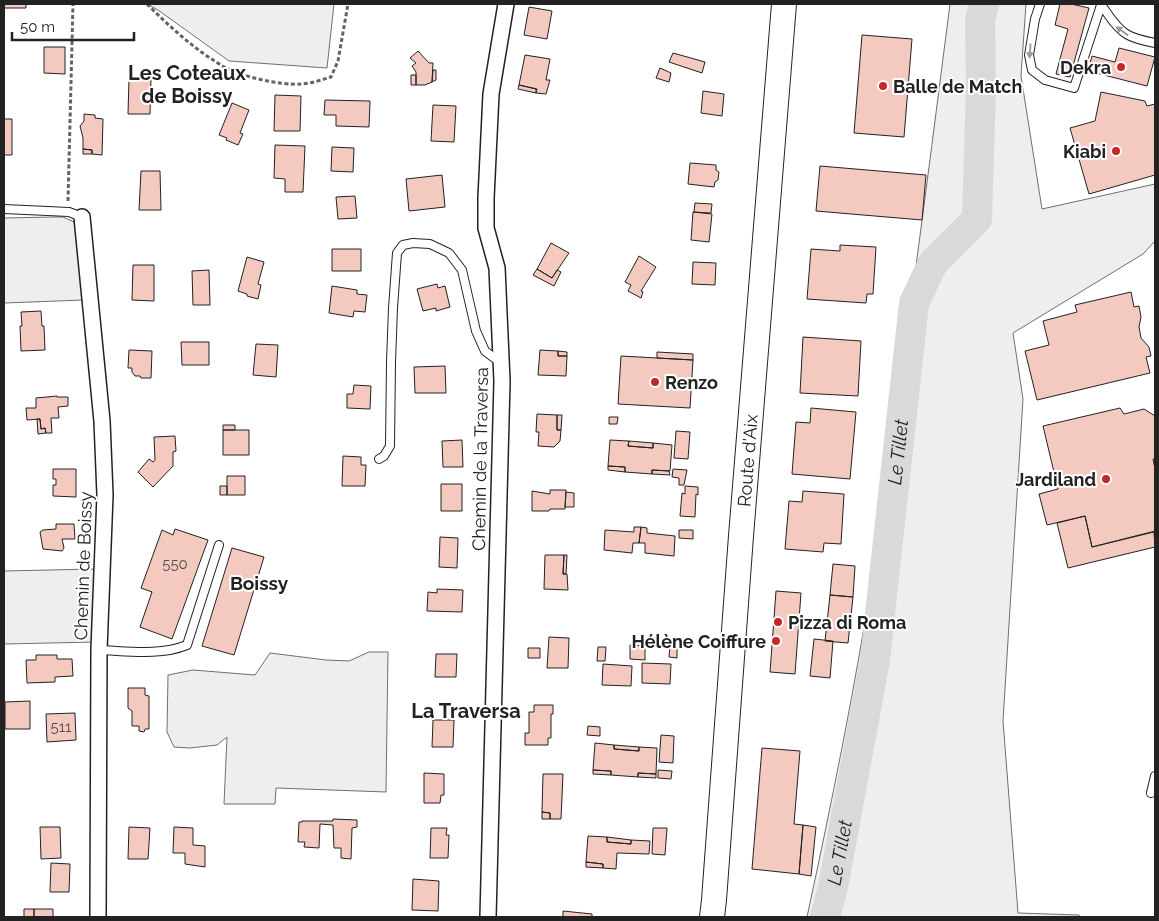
<svg xmlns="http://www.w3.org/2000/svg" width="1159" height="921" font-family="Raleway,sans-serif">
	<rect width="100%" height="100%" fill="#fff"/>
	<!-- green -->
	<path fill="#eee" stroke="#6f6f6f" d="M147 4H334L327 68 229 61 158 10Z
		M950 4H1026L1021 76 1042 209 1155 184V241L1143 254 1013 333 1023 399 1003 721 1018 913 1079 915 1080 917H807C832 801 856 683 874 566 902 379 926 191 950 4Z
		M53 217H63L74 222 80 248 84 300 4 303V218Z
		M94 569 96 642 4 644V571Z
		M369 652H388L386 792 276 788 275 804H224L227 737 217 745 190 748 174 747 167 732 168 675 193 670 255 675 270 653 326 660 349 661Z"/>
	<g fill="none" stroke-linecap="round" stroke-linejoin="round">
		<!-- river -->
		<path stroke="#d9d9d9" stroke-width="30" id="s1" d="M825 917 833 887 875 660 914 303 933 263 977 219 981 87 980 20 984 4"/>
	</g>
	<!-- building -->
	<path fill="#f3c9c0" stroke="#222" d="M4 4H26V8H4Z
		M1060 4H1071L1089 8 1070 77 1056 74 1068 29 1055 25Z
		M529 7 552 11 547 39 524 35Z
		M862 35 912 39 904 137 854 133Z
		M44 47H65V74L44 73Z
		M1119 48 1155 57 1147 86 1088 71 1092 56 1115 62Z
		M418 51 429 63H433L432 82 425 85H416V72L412 66 416 63 410 58Z
		M673 53 705 62 702 73 669 62Z
		M525 55 550 59 546 80H550L546 94 536 93 537 89 519 85Z
		M660 68 671 73 669 82 656 78Z
		M433 70H436V80L432 82Z
		M411 75H416V85H411Z
		M129 79H151L150 114H128Z
		M519 85 536 89V93L518 89Z
		M703 91 724 94 722 116 701 113Z
		M1101 92 1145 101 1147 106 1155 104V175L1089 194 1070 128 1095 121Z
		M275 95 301 96 300 131H274Z
		M325 100 370 101 369 127 336 126V115H324Z
		M232 103 249 110 240 133 243 134 238 145 226 140 227 138 219 135Z
		M433 105 456 106 454 142 431 141Z
		M84 114 95 115V118L103 119 102 155 92 154V150L83 149V138L80 126 84 121Z
		M4 119H12V155H4Z
		M275 145 305 146 303 192H285V179L274 178Z
		M332 147 354 148 353 172 331 171Z
		M83 149 92 150V154H83Z
		M690 163 716 165V170L719 172 718 180 715 182 714 187 688 184Z
		M820 166 926 175 922 220 816 211Z
		M141 171H160L161 210H139Z
		M442 175 445 207 409 211 406 179Z
		M355 196 357 218 338 219 336 197Z
		M695 203 712 204 711 213 694 212Z
		M693 212 712 214 709 242 691 240Z
		M551 243 569 253 552 278 537 269Z
		M840 245 876 247 873 294H867L866 303 807 299 811 249 840 251Z
		M332 249H361V271H332Z
		M639 256 656 267 641 291 643 292 641 298 628 291 631 285 625 282Z
		M247 257 264 262 258 284 261 285 258 299 247 296V294L238 291Z
		M693 262 716 263 715 285 692 284Z
		M133 265H154V301L132 300Z
		M537 269 552 278 557 270 561 272 554 286 533 275Z
		M209 270 210 305H193L192 271Z
		M437 284 438 288 445 286 450 307 436 311V308L423 311 417 289Z
		M332 286 357 290V294L367 295 365 312 354 311 353 317 329 313Z
		M1131 292 1134 307 1139 306 1141 317 1139 327 1141 338 1149 347 1151 356 1146 357 1150 373 1037 400 1025 351 1049 345 1043 321 1077 312 1075 305Z
		M41 311 42 326H44L45 350 21 351 20 326H22L21 312Z
		M803 337 861 341 858 396 800 393Z
		M181 342H209V365H182Z
		M256 344 278 345 276 377 253 375Z
		M129 350 152 351 151 378H141L140 376H135L132 372V368H128Z
		M540 350 558 351V356H567L566 376 538 375Z
		M558 351 567 352V356H558Z
		M657 352 693 354V360L657 358Z
		M621 356 693 360 690 408 618 404Z
		M445 366 446 393H415L414 367Z
		M354 385 371 386 370 409 347 408V394H353Z
		M57 396V397H68V406L58 407 59 418H51L52 433H46L45 428 41 429 40 419 27 420 26 408H36V398Z
		M811 408 856 412 850 479 792 474 796 422 810 423Z
		M1120 408 1124 414 1144 409 1155 416V459H1153L1155 469V531L1092 547 1085 516 1047 525 1039 494 1058 489 1043 426Z
		M537 414 557 415V430H561L560 441 554 447 538 446 539 432H536Z
		M557 415H562L561 430H557Z
		M609 417H618L617 424H609Z
		M37 419H40L41 429 45 428 46 433 38 434Z
		M223 425H235V430H223Z
		M223 430H249V455H223Z
		M676 431 690 432 688 459 674 458Z
		M175 436 176 451 173 452V466L153 487 138 472 149 459 153 462 155 460 154 437Z
		M462 440 463 467H443L442 441Z
		M610 440 629 441 628 446 653 448V443L672 445 670 471 652 470V474L625 472V467L608 466Z
		M629 441 653 443V448L628 446Z
		M343 456 361 457V465H366L365 486H342Z
		M608 466 625 467V472L608 470Z
		M53 469H76V497L53 496V485H56V479H53Z
		M673 469 687 470 684 485H679V478L672 477Z
		M652 470 669 471 670 475 652 474Z
		M227 476H245V495H227Z
		M441 484H462V511H441Z
		M220 486H227V495H220Z
		M685 486 698 487V495L696 494 695 517 680 516 682 493 685 494Z
		M550 490H566L565 509H550L549 511H532V491L550 494Z
		M803 491 844 494 841 544 824 543 823 552 785 549 789 501 802 502Z
		M566 492 574 493V507H565Z
		M1085 516 1092 547 1154 532 1155 547 1068 568 1057 523Z
		M56 524H74L75 539H62L64 548 62 551 43 549 40 532 43 530 56 529Z
		M634 527H641L639 543H633L632 553 604 550 605 530 634 532Z
		M641 527 647 528V533L675 536 674 556 645 553V543H639Z
		M175 529 208 540 172 639 140 627 152 592 141 588 162 530 173 535Z
		M679 530H693V539L679 538Z
		M440 537 458 538 457 568 439 567Z
		M232 548 264 557 234 655 202 646Z
		M545 555H564L563 574H567L568 590 544 589Z
		M564 555H567L566 574H563Z
		M833 564 855 566 853 597 830 595Z
		M437 589 463 590 462 612 427 611 428 592 437 593Z
		M776 591 801 593 795 674 770 672Z
		M830 595 853 597 848 643 825 641Z
		M549 637 569 638 568 668H547Z
		M814 639 833 641 830 678 810 676Z
		M670 644H677V658L669 657Z
		M630 645 645 646V660L630 659Z
		M598 647H606L605 661H597Z
		M528 648H540V658H528Z
		M436 654H457L456 677H435Z
		M36 655H57V659H72L73 676 55 677V682L27 683 26 660H36Z
		M642 663 671 664 670 684 642 683Z
		M603 664 632 666 631 686 602 685Z
		M128 688H145V695L149 696V729H145L144 732 139 731V726H132V711L128 708Z
		M30 701V729H5V702Z
		M534 705H553V714H551V738H548V745H525V733H529V712H534Z
		M75 713 76 740 47 742 46 714Z
		M433 720H454L453 747H432Z
		M588 726 600 727V736L587 735Z
		M661 735 674 736 673 763 659 762Z
		M595 743 614 745V749L639 751V747L657 748 656 774 638 773V777L611 775V771L593 770Z
		M614 745 639 747V751L614 749Z
		M762 748 800 751 794 824 803 825 799 874 752 869Z
		M593 770 611 771V775L593 774Z
		M658 770 672 771 671 779 658 778Z
		M424 773 444 774V795H441L440 803H424Z
		M638 773 656 774V778L638 777Z
		M543 774H563L561 819H550V813L542 812Z
		M542 812 550 813V819H542Z
		M333 819 357 820V827L352 828 351 859 341 858V848H334L333 825 320 824 319 848 304 847 305 842H298L299 822H302V821H333Z
		M803 825 816 827 811 876 799 874Z
		M40 827H60L61 858 41 859Z
		M129 827 150 828 148 859H128Z
		M174 827 193 828V845L205 846V867L185 864V853H173Z
		M431 828H447L446 835H449L448 858H430Z
		M653 828H667L665 855 652 854Z
		M588 836 607 837V842L631 844V840L650 841 649 854 617 853 616 869 603 868V864L586 862Z
		M607 837 631 840V844L607 842Z
		M586 862 603 864V868L586 867Z
		M51 863 70 864 69 892H50Z
		M413 879 439 881 438 911 412 910Z
		M24 909H34V917H24Z
		M34 909H53V917H34Z
		M563 911 592 914V917H563Z"/>
	<g fill="none" stroke-linecap="round" stroke-linejoin="round">
		<!-- service casing -->
		<g stroke="#222" stroke-width="10">
			<path id="service" d="M1040 4 1035 19 1029 55 1032 70 1045 80 1074 88 1101 5
				M1101 4C1103 8 1105 10 1107 13 1122 35 1129 38 1155 43
				M4 209 69 212 82 217
				M379 459 384 456 390 446 391 362 393 308 397 253 403 245 413 243 430 244 449 253 462 270 476 331 485 351 501 363
				M99 650C128 651 160 656 187 645L219 545
				M1151 793 1155 776"/>
		</g>
		<!-- minor casing -->
		<g stroke="#222" stroke-width="18">
			<path id="minor" d="M82 217 102 421 105 495 99 650 98 917
				M488 917 502 381 497 268 486 228V198L491 94 506 4"/>
		</g>
		<!-- primary casing -->
		<g stroke="#222" stroke-width="26">
			<g id="primary">
				<path id="s2" d="M712 917 714 900 741 536 784 4"/>
			</g>
		</g>
		<!-- path -->
		<path stroke="#646464" stroke-width="3" stroke-dasharray="4 2.5" stroke-linecap="butt" d="M147 4C169 26 194 49 221 65 238 76 281 86 302 84 312 83 322 80 331 77L338 61 348 4
			M68 201 73 4"/>
		<!-- service -->
		<use href="#service" stroke="#fff" stroke-width="8"/>
		<!-- minor -->
		<use href="#minor" stroke="#fff" stroke-width="15"/>
		<!-- primary -->
		<use href="#primary" stroke="#fff" stroke-width="24"/>
	</g>
	<!-- one-way arrows -->
	<defs><path id="oneway-solid" d="M-6-.8H1V-3.2L6.5 0L1 3.2V.8H-6Z" transform="scale(1.25)"/></defs>
	<g fill="#9c9c9c">
		<use href="#oneway-solid" transform="translate(1122 31) rotate(-144)"/>
		<use href="#oneway-solid" transform="translate(1030 51) rotate(94)"/>
	</g>
	<!-- markers -->
	<g fill="#c62828" stroke="#fff" stroke-width="2">
		<circle cx="1121" cy="67" r="5"/>
		<circle cx="883" cy="86" r="5"/>
		<circle cx="1116" cy="151" r="5"/>
		<circle cx="655" cy="382" r="5"/>
		<circle cx="1106" cy="479" r="5"/>
		<circle cx="778" cy="622" r="5"/>
		<circle cx="776" cy="641" r="5"/>
	</g>
	<g text-anchor="middle" dominant-baseline="central" stroke-width="4" stroke-linejoin="round" paint-order="stroke">
		<!-- number labels -->
		<g font-size="15" fill="#564c4a">
			<text x="175" y="564">550</text>
			<text x="61" y="727">511</text>
		</g>
		<!-- poi labels -->
		<g font-size="18" font-weight="bold" fill="#222" stroke="#fff" text-anchor="end">
			<text x="1111" y="67">Dekra</text>
			<text x="893" y="86" text-anchor="start">Balle de Match</text>
			<text x="1106" y="151">Kiabi</text>
			<text x="665" y="382" text-anchor="start">Renzo</text>
			<text x="1096" y="479">Jardiland</text>
			<text x="788" y="622" text-anchor="start">Pizza di Roma</text>
			<text x="766" y="641">Hélène Coiffure</text>
		</g>
		<!-- street labels -->
		<g font-size="18" fill="#222" stroke="#fff">
			<text transform="translate(480 459) rotate(-89)">Chemin de la Traversa</text>
			<text stroke="none"><textPath href="#s2" startOffset="458">Route d'Aix</textPath></text>
			<text transform="translate(83 566) rotate(-88)">Chemin de Boissy</text>
		</g>
		<!-- water labels -->
		<g font-size="19" font-style="italic" fill="#222" stroke="#fff">
			<text stroke="none"><textPath href="#s1" startOffset="471">Le Tillet</textPath></text>
			<text stroke="none"><textPath href="#s1" startOffset="66">Le Tillet</textPath></text>
		</g>
		<!-- neighbourhood labels -->
		<g font-size="19" font-weight="bold" fill="#222" stroke="#fff">
			<text x="259" y="583">Boissy</text>
		</g>
		<!-- quarter labels -->
		<g font-size="20" font-weight="bold" fill="#222" stroke="#fff">
			<text x="187" y="73">Les Coteaux<tspan x="187" dy="23">de Boissy</tspan></text>
			<text x="466" y="711">La Traversa</text>
		</g>
	</g>
	<!-- border -->
	<rect width="1159" height="921" fill="none" stroke="#222222" stroke-width="10"/>
	<!-- scale -->
	<path d="M12 32v8h122v-8" fill="none" stroke="#222222" stroke-width="2.5"/>
	<text x="20" y="32" font-size="15" fill="#222222" stroke="#ffffff" stroke-width="4" paint-order="stroke">50 m</text>
</svg>
